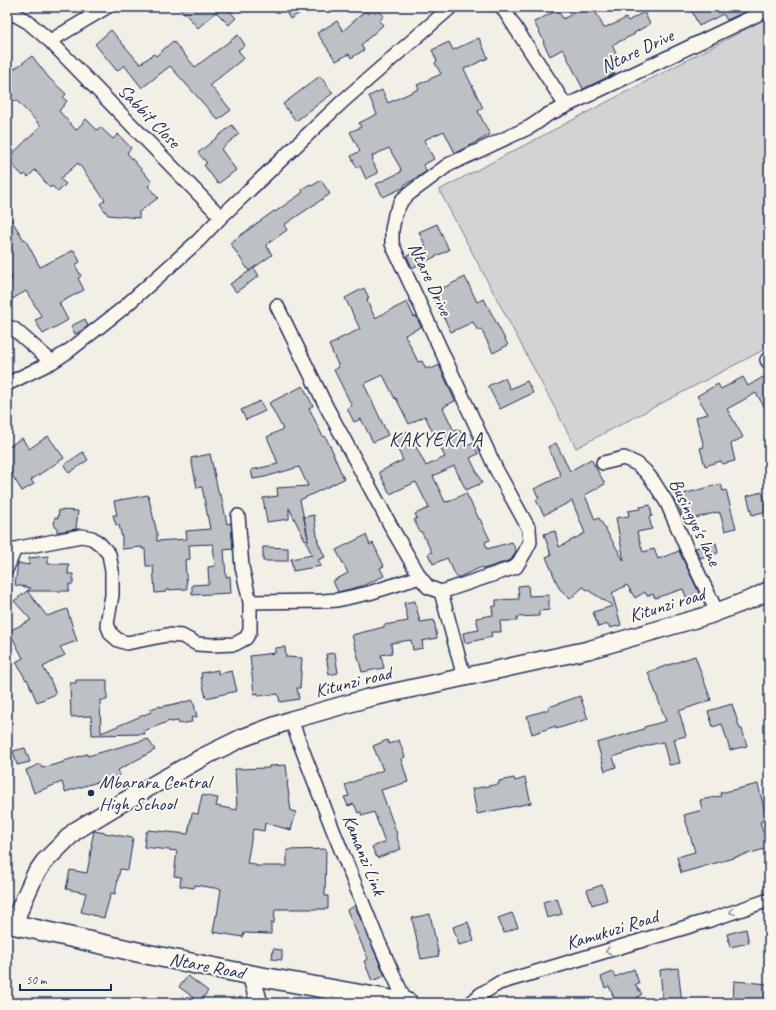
<svg xmlns="http://www.w3.org/2000/svg" width="776" height="1010" font-family="Caveat,sans-serif">
	<rect width="100%" height="100%" fill="#f2efe6"/>
	<filter id="ink" filterUnits="userSpaceOnUse"><feTurbulence type="fractalNoise" baseFrequency=".025" numOctaves="2"/><feDisplacementMap in="SourceGraphic" scale="8" xChannelSelector="R" yChannelSelector="G"/><feConvolveMatrix kernelMatrix="1 2 1 2 8 2 1 2 1" color-interpolation-filters="sRGB"/></filter>
	<g filter="url(#ink)">
		<!-- green -->
		<path fill="#d2d3d2" stroke="#768198" d="M769 17V347L576 448 439 190Z"/>
		<!-- building -->
		<path fill="#bdc0c4" stroke="#1b2f5e" d="M73 7H91L80 14Z
			M179 7H226L236 18 229 25 216 12 198 28Z
			M283 7H310L290 19Z
			M376 7 384 16 379 21 383 25 361 45 364 50 351 58 349 54 336 61 317 33 337 21 343 31 365 11 368 14Z
			M586 7H593L604 28 610 25V26L626 18 628 21 644 12 650 24 634 33 635 34 612 45 621 64 612 69 614 74 583 89 563 49 550 56 543 42 544 41 534 22 558 10 563 19Z
			M690 7H742L745 12 727 20 723 14 699 26Z
			M111 30 140 64 154 54 156 56 173 41 195 67 238 35 245 45 238 50 244 58 210 85 231 110 218 120 170 66 142 88 124 65 117 71 95 44Z
			M479 38 488 58 464 69 483 108 478 111 490 135 455 153 444 131 424 140 434 159 423 165 427 171 415 179 404 185 405 187 383 197 376 184 401 172 400 169H401L389 148 372 156 373 160H372L378 173 366 179 360 166 357 168 351 156 360 151 350 132 361 127 359 123 377 114 369 96 382 90 388 103 419 89 417 85 441 74 435 63 437 61 432 50 449 42 453 50Z
			M32 56 49 78 66 94 63 98 67 101 59 111 76 130 86 119 97 130 100 127 113 139 118 134 131 148 127 153 152 182 148 186 158 198 139 212V218L108 215 100 204 105 200 78 163 60 179 66 184 58 192 52 186 50 188 35 170 28 177 25 174 23 176 7 159 41 126 17 101 9 100V88L7 89V74Z
			M320 76 333 93 296 121 283 104Z
			M232 125 239 134 221 149 236 170 218 184 204 165 207 163 198 153Z
			M321 180 330 194 284 225 287 230 266 245 272 255 249 271 230 243 274 211 275 212 302 193V192L303 191 302 189 310 184 312 186Z
			M7 213 24 240 25 239 40 267 74 250 80 262 75 265 81 276 78 278 84 290 59 303 68 320 43 334 35 320 42 317 26 291 7 302V282L12 279 7 268Z
			M437 224 449 250 412 268 407 256 426 247 419 232Z
			M254 268 259 276 236 292 230 284Z
			M465 277 477 302 484 299 508 345 493 353 481 329 478 331 473 322 451 332 443 316 442 317 431 294Z
			M364 288 369 298H367L368 300 367 301 375 318 407 302 414 317 416 316 421 327 405 335 418 362 422 361 426 369 430 367 431 369 439 365 455 401 445 406V407L443 408 454 431 459 429 467 446 473 443 478 454 470 458 482 483 466 490 454 466 433 476 445 502 448 501V502L466 493 479 519H480L490 540 485 542 487 549 512 542 516 551 511 560 483 569 482 567 457 578 447 558 433 564 428 554 432 552 421 531 420 532 414 520 417 518 415 514 429 508 416 482 390 494 379 472 403 460 392 438 408 431 426 466 445 457 425 416 409 424 396 398 395 399 383 375 364 384 388 435 373 442 361 419 354 422 347 408 352 406 334 370 339 367 329 345 338 341 337 340 360 329 345 298Z
			M85 319 88 326 81 331 75 334 71 326Z
			M769 375V415L756 393 727 409 743 437 731 444 735 461 722 464 721 461 705 466 700 448 704 447 696 417 708 414 697 396 718 384 721 389 743 377 748 386 763 377 764 378Z
			M505 378 510 389 527 381 533 393 500 409 488 386Z
			M303 386 313 406 309 408 323 437 325 436 334 454H333L344 479 300 500 308 538 304 517 314 515 318 542 325 557 318 560 321 566 293 571 291 559 312 555 306 542 308 541V539L305 540 289 508V519L267 522 263 498 278 496 277 488 308 486 299 467 265 477 253 479 251 470 278 464 274 453 267 437 283 429 269 403Z
			M260 401 265 411 246 420 241 410Z
			M48 436 64 458 31 480 34 484 22 491 7 467V448L22 438 29 449Z
			M556 443 570 471 591 459 605 484 585 495 595 520 599 518 624 561 616 518 629 516 628 511 640 509V507L650 505 652 516 649 517 652 529 637 532 643 552 654 549 658 559 679 551 702 599 689 604 683 589 655 598 653 594 647 596 645 592 635 598 627 585 612 593 621 625 610 628 608 624 598 627 593 612 613 606 583 587 570 599 559 588 546 557 551 555 544 534 555 531 559 547 585 533 572 501 544 515 536 500 539 498 534 489 561 476 548 447Z
			M83 452 88 460 69 473 64 465Z
			M210 454 219 495H221L227 524 231 523 233 549 224 550 226 577 230 576 231 593 192 595V585L209 584 208 567 215 566 213 544 189 545 190 559 185 560 187 589 166 590V592L155 593 153 566H146L145 549H142V547L122 549V538L119 525H116L113 515H117L114 501 148 495 157 533V541L187 539 186 531 210 529 202 487 197 488 191 458Z
			M721 484 723 491 726 490 736 528 725 531 720 513H718V512L684 521 675 496Z
			M762 492 767 511 752 515 747 496Z
			M59 510 78 511 76 529 57 532V527H54L55 517 58 518Z
			M366 535 370 545 373 543 384 566 380 568 384 576 362 586 338 592 333 581 348 573 336 550Z
			M716 543 718 553 700 558 695 548Z
			M263 547 288 548V561H263Z
			M48 556V564H69L68 574H73V584H69V591H27L47 616 67 609 77 641 60 647 65 655 43 667 50 679 56 694 37 702 27 679 26 680 16 662 23 658 9 631 31 620 14 601 31 588 15 585 18 563 29 565V558Z
			M528 585 529 596 549 595V610L539 611V616L517 617V621H500L501 632H491L492 637 465 643 463 633 479 630 476 618 493 615 492 607 496 606V600L519 599 518 586Z
			M415 601 420 622 434 620 437 638 422 641 423 648 413 650 411 640 391 643 392 653 381 655 384 668 362 672 352 635 384 627V625L408 621 404 603Z
			M285 647 286 657 302 658 300 688H297L299 699 280 702 278 694 258 696V693L254 694 250 656 275 653V648Z
			M335 653 338 673 329 675 326 654Z
			M695 656 711 700 679 711 686 736 674 739 680 763 669 765 663 742 649 745 613 757 616 767 605 771 597 743 644 729V727L666 721 648 672Z
			M218 670V674L232 671 237 691 206 698 201 677H202L201 673Z
			M76 680H107V700H100L101 733 151 712 150 709 160 706V707L193 700 197 717 191 718 192 722 179 724 178 721 171 722 170 721 144 731 145 734 92 735 91 716 71 717 70 683H76Z
			M580 696 588 719 556 729V726L532 734 527 716 550 709 549 707Z
			M732 704 740 729H742L747 746 730 750 722 724 713 727 708 711Z
			M148 739 155 750 118 770 120 775 65 792 62 782 34 793 26 770 40 764 42 768 64 762V761L87 754 88 756Z
			M387 740 389 744 399 740 405 757 401 759 408 782 381 790 397 834 396 835 401 849 377 858 372 847 385 842 374 812 362 816 361 812 358 813 354 804 348 806 344 797 349 796 345 785 383 770 373 746Z
			M25 748 30 762 17 765 13 751Z
			M286 765 288 782H287L291 811 296 812 291 830 265 823 264 831 253 829 247 863 255 864V866H287V850L326 849 325 896H328V909H275L274 923H271V934L244 933 243 937 213 932 216 915 217 916 221 889 195 885 194 888 180 886 181 877 174 876 177 851 144 847 146 832H148V830L188 834 192 813 198 814 202 795 218 798 216 806 237 810 235 769 269 768V766Z
			M514 778 515 781 525 778 531 803 477 814 472 789 499 784V781Z
			M758 784 767 820 760 822 768 848 681 873 677 857 695 852 684 815 702 810 700 800 721 796 720 793Z
			M94 831 133 838 128 870 120 869 115 894 111 893 104 918 81 912 86 893 66 889 70 870 87 873 92 845H91Z
			M602 885 607 900 592 905 587 890Z
			M557 898 562 914 547 918 543 902Z
			M355 906 385 976 372 981 364 961 368 959 347 910Z
			M512 913 518 927 504 933 498 918Z
			M430 914 439 956 421 959 412 918Z
			M468 922 474 941 459 945 453 927Z
			M746 929 749 943 730 947 727 934Z
			M273 949 282 950V960L272 959Z
			M678 968 682 1003H663L660 970Z
			M634 969 639 983 635 985 642 994 630 1003H616L609 986 605 988 601 977 613 972 615 977Z
			M188 976 208 991 200 1002 179 987Z
			M734 981 769 984V1001H754L753 1003H733Z"/>
		<g fill="none" stroke-linecap="round" stroke-linejoin="round">
			<!-- minor casing -->
			<g stroke="#1b2f5e" stroke-width="16">
				<path id="minor" d="M502 7 566 106
					M7 16 14 14 28 22 50 41 221 217
					M50 41 107 7
					M277 306 326 406 394 532 420 577 428 587 441 592
					M7 326 14 329 52 362
					M767 360 769 363
					M7 384 52 362 70 350 122 309 198 241 221 217 343 101 451 7
					M603 463 624 458 637 464 645 471 653 481 667 503 690 556 717 612
					M7 568 14 551 19 548 81 536 92 538 100 544 109 554 112 571V595L107 624 111 634 118 640 127 643 167 635 182 636 197 644 212 645 235 644 246 638 250 631V602L242 567 238 516
					M441 592 516 567 525 552 530 542 529 529 496 469 392 244V230L395 214 402 200 410 193 448 165 530 127 539 121 547 115 566 106 769 9
					M441 592 464 677
					M250 602 323 601 337 600 369 593 420 577
					M291 720 333 830 376 936 406 1003
					M471 1003 481 994 499 983 543 970 710 920 769 900"/>
			</g>
			<!-- tertiary casing -->
			<g stroke="#1b2f5e" stroke-width="20">
				<path id="tertiary" d="M13 924 35 875 44 862 75 831 118 805 162 780 203 757 242 738 291 720 368 698 588 650 709 615 754 598 769 590
					M251 975 259 1003"/>
			</g>
			<!-- secondary casing -->
			<g stroke="#1b2f5e" stroke-width="22">
				<path id="secondary" d="M7 923 151 955 251 975 408 1003"/>
			</g>
			<!-- minor -->
			<use href="#minor" stroke="#fbf7ec" stroke-width="13"/>
			<!-- tertiary -->
			<use href="#tertiary" stroke="#fbf7ec" stroke-width="17"/>
			<!-- secondary -->
			<use href="#secondary" stroke="#fbf7ec" stroke-width="19"/>
		</g>
		<!-- one-way arrows -->
		<defs><path id="oneway-chevron" d="M-2-3.5L2.5 0L-2 3.5" fill="none" stroke-width="1.6" stroke-linecap="round" stroke-linejoin="round"/></defs>
		<g stroke="#8b93a5">
			<use href="#oneway-chevron" transform="translate(732 912) rotate(160)"/>
			<use href="#oneway-chevron" transform="translate(608 951) rotate(163)"/>
		</g>
	</g>
	<!-- markers -->
	<circle fill="#1b2f5e" stroke="#fbf7ec" stroke-width="1.5" cx="91" cy="793" r="4"/>
	<g text-anchor="middle" dominant-baseline="central" stroke-width="4" stroke-linejoin="round" paint-order="stroke">
		<!-- street labels -->
		<g font-size="19" fill="#1b2f5e" stroke="#fbf7ec">
			<text transform="translate(637 51) rotate(-25)">Ntare Drive</text>
			<text transform="translate(149 116) rotate(46)">Sabbit Close</text>
			<text transform="translate(430 279) rotate(65)">Ntare Drive</text>
			<text transform="translate(695 522) rotate(64)">Busingye's lane</text>
			<text transform="translate(667 605) rotate(-17)">Kitunzi road</text>
			<text transform="translate(353 682) rotate(-14)">Kitunzi road</text>
			<text transform="translate(364 855) rotate(68)">Kamanzi Link</text>
			<text transform="translate(612 930) rotate(-17)">Kamukuzi Road</text>
			<text transform="translate(207 966) rotate(11)">Ntare Road</text>
		</g>
		<!-- poi labels -->
		<g font-size="19" fill="#1b2f5e" stroke="#fbf7ec" text-anchor="start">
			<text x="99" y="782">Mbarara Central<tspan x="99" dy="22">High School</tspan></text>
		</g>
		<!-- neighbourhood labels -->
		<g font-size="20" letter-spacing="1" fill="#1b2f5e" stroke="#fbf7ec">
			<text x="436" y="439">KAKYEKA A</text>
		</g>
	</g>
	<!-- margin -->
	<rect width="776" height="1010" fill="none" stroke="#fbf7ec" stroke-width="24"/>
	<rect x="12" y="12" width="752" height="986" fill="none" stroke="#1b2f5e" stroke-width="1.5" filter="url(#ink)"/>
	<!-- scale -->
	<path d="M20 984v6h91v-6" fill="none" stroke="#1b2f5e" stroke-width="2"/>
	<text x="26" y="984" font-size="12" fill="#1b2f5e" stroke="#fbf7ec" stroke-width="3" paint-order="stroke">50 m</text>
</svg>
